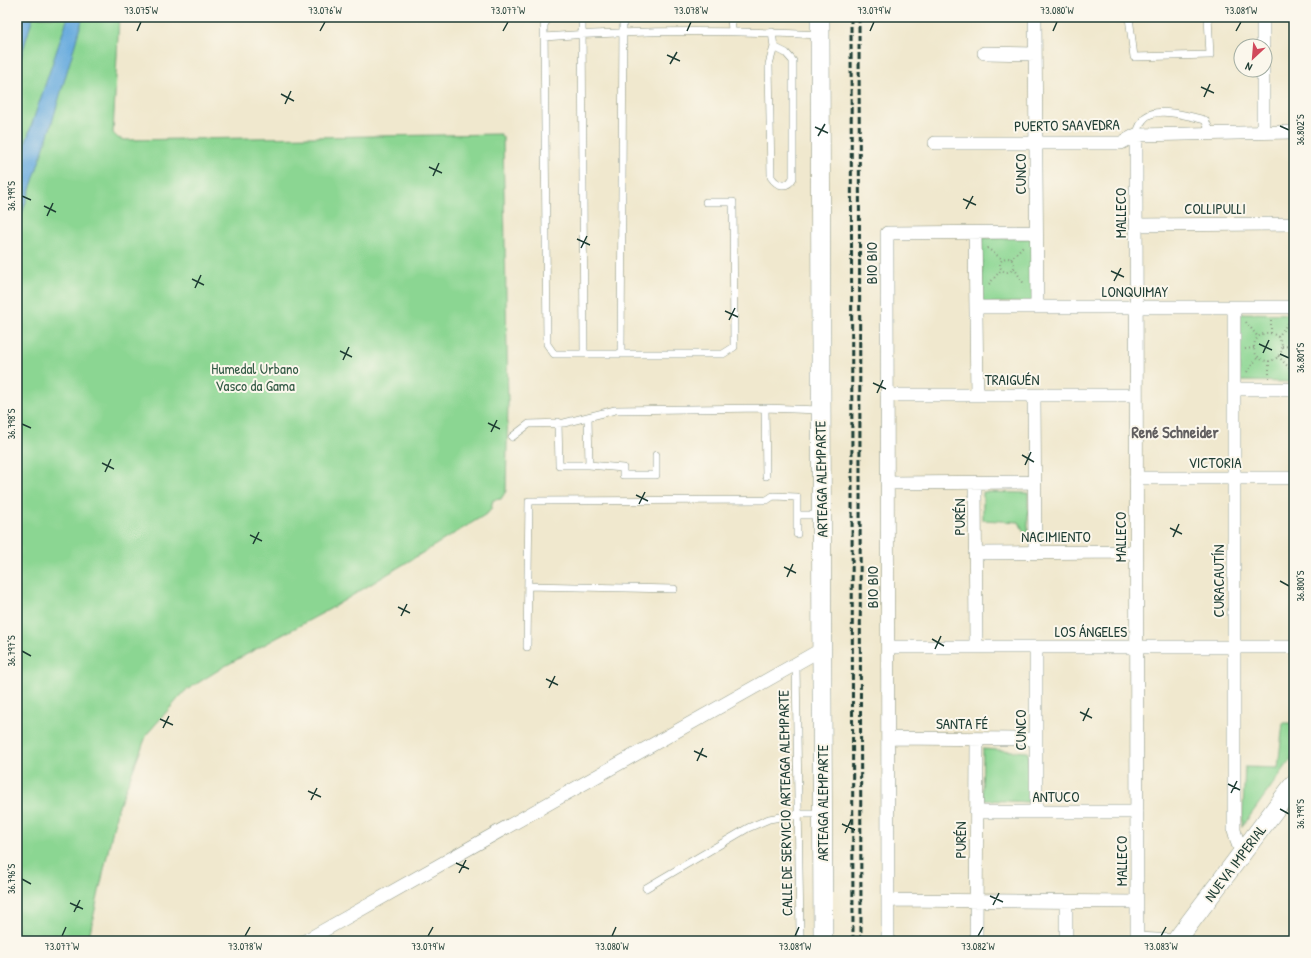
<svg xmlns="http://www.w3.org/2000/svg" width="1311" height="958" font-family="'Patrick Hand',sans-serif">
	<rect width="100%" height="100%" fill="#fbf7ec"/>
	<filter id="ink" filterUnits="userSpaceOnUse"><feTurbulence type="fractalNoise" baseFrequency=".025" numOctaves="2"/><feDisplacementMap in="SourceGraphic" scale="8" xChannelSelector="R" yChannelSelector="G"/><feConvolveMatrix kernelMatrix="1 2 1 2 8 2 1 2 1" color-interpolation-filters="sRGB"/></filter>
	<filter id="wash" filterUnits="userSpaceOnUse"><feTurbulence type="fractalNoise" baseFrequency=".012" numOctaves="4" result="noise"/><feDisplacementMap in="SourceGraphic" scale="16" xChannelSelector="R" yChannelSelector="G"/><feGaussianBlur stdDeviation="0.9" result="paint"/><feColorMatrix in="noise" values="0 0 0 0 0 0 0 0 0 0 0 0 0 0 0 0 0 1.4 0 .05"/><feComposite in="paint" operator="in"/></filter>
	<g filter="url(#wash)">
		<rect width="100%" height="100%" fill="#f0e8ce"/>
		<!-- green -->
		<path fill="#8bd692" stroke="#558a63" d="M17 17H119L113 133 118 138 124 140 501 134V137H503L508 403 506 491 501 499 493 500 491 509 488 513 330 609 225 666 185 691 147 734 117 811 88 941H17Z
			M982 238H1034L1035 302 982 303Z
			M1240 313 1294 314V382L1239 381Z
			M983 492 1028 493V541L1019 522 983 520Z
			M1283 723H1294V755L1242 827 1245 767 1278 768Z
			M983 749 1028 752 1029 802 982 800Z"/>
		<!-- water -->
		<path fill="#69acde" stroke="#447489" d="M17 17H33L17 70Z
			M68 17H83L51 126 17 229V168Z"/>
	</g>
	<g filter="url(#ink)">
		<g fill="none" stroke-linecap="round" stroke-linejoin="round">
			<!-- lane casing -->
			<g stroke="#889281" stroke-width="8">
				<path id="lane" d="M549 17 544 25 547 344 554 354H723L734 347 733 202H706
					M582 17 584 354
					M731 17 732 31
					M1129 17 1134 57 1210 55 1208 17
					M772 32 774 47 769 64 771 177C777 186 787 189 793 178V61L786 53 774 47
					M544 37C636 30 728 30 820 35
					M1136 135C1138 130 1140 124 1143 120 1153 105 1190 116 1205 120L1211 133
					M621 354 623 17
					M765 408 766 476
					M558 422 559 465H589L588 417
					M512 437 529 424 564 423 615 410 765 408 820 410
					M589 465 623 468V475H656V455
					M798 515H821
					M528 586 674 589
					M527 647 529 501 767 500 773 496 797 497V534
					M796 664 800 934 801 941
					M646 888 748 828 769 819 799 814H822"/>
			</g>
			<!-- street casing -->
			<g stroke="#889281" stroke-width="14">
				<path id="street" d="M1035 17 1037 307
					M1263 46V17
					M984 53 1035 54
					M1263 132V70
					M1136 135 1137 941
					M935 143H1121L1136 135 1294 132
					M1136 225 1294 224
					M975 233 977 395
					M976 307H1294
					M1234 307V830L1238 844 1243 852
					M1234 389H1294
					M887 395H1136
					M1034 395 1035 552
					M1136 478H1294
					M887 483 1035 482
					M975 483 976 647
					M975 553 1136 552
					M888 647H1294
					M1036 647V812
					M888 738 1036 739
					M976 812H1137
					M888 900 1137 902
					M1066 901V941
					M1137 939 1176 941
					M305 941 822 649
					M888 941 887 233 1036 232
					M976 941 977 739"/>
			</g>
			<!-- secondary casing -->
			<g stroke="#889281" stroke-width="20">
				<path id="secondary" d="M820 17C820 325 822 633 823 941
					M1176 941 1294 784"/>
			</g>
			<!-- path -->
			<path stroke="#889281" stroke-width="2" stroke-dasharray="1 3" stroke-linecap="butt" d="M987 248 1002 259
				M1000 265a7 7 0 1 1 14 0a7 7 0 1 1-14 0Z
				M1011 259 1024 245
				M1014 268 1024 284
				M989 284 1001 270
				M1246 322 1258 337
				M1254 347a14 14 0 1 1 28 0a14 14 0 1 1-28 0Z
				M1271 333V318
				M1278 337 1291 319
				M1282 346 1294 347
				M1245 349 1254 348
				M1278 356 1294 373
				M1269 361V378
				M1247 372 1258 357
				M1291 769 1294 765"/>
			<!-- lane -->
			<use href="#lane" stroke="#fff" stroke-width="7"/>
			<!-- street -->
			<use href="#street" stroke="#fff" stroke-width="13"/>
			<!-- secondary -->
			<use href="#secondary" stroke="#fff" stroke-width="19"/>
			<!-- rail -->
			<path stroke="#1f3d34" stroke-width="3" stroke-dasharray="6 3" stroke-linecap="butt" d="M851 17 853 941
				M859 17 861 941"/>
		</g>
	</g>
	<!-- ticks -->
	<path fill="none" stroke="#1f3d34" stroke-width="1.5" d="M137 31 141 22M320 31 325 22M503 31 508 22M687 31 691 22M870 31 874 22M1053 31 1057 22M1236 31 1241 22M667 55 680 61M670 64 677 52M1201 87 1214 93M281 94 294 101M1204 97 1210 84M285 104 291 91M1280 126 1289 130M815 127 828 133M818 136 825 124M429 167 442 173M433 176 439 163M22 196 31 200M963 199 976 205M44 206 56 212M966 209 973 196M47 216 53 203M577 239 590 245M581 248 587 236M1111 271 1124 277M192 279 204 285M1114 281 1121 268M195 288 201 275M725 311 738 317M729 320 735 308M1259 344 1272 350M340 351 352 357M1263 353 1269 340M1280 354 1289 358M343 360 349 347M873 383 886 389M877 393 883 380M488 423 500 429M22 424 31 428M491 432 497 420M1022 455 1034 462M102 463 114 469M1025 465 1031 452M105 472 111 459M636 495 648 501M639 504 645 492M1170 528 1182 534M250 535 262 541M1173 537 1179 524M253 544 259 532M784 567 796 573M787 577 793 564M1280 581 1289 586M398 607 410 613M401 616 407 604M932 639 944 646M935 649 941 636M22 651 31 656M546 679 558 685M549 688 555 676M1080 712 1092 718M160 719 173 725M1083 721 1089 708M163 728 169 716M694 751 707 757M697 761 703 748M1228 784 1240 790M308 791 321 797M1231 793 1237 781M311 800 317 788M1280 809 1289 814M842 824 855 830M845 833 851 820M456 863 469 869M459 873 466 860M22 879 31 884M990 896 1003 902M70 903 83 909M993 905 999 893M74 912 80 900M62 936 66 927M245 936 250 927M428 936 433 927M612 936 616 927M795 936 799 927M978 936 983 927M1161 936 1166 927"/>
	<g text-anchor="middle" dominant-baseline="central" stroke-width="4" stroke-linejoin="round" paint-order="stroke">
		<!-- street labels -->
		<g font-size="15" fill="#1f3d34" stroke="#fbf7ec">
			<text transform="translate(1067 125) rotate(-1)">PUERTO SAAVEDRA</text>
			<text transform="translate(1020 174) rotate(-90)">CUNCO</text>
			<text x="1215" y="208">COLLIPULLI</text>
			<text transform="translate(1120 213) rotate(-90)">MALLECO</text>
			<text transform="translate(871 263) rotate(-90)">BIO BIO</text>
			<text x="1135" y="291">LONQUIMAY</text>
			<text x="1012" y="379">TRAIGUÉN</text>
			<text x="1215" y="462">VICTORIA</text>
			<text transform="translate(821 479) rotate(-91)">ARTEAGA ALEMPARTE</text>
			<text transform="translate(959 517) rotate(-90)">PURÉN</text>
			<text x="1056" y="536">NACIMIENTO</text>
			<text transform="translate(1120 537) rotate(-90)">MALLECO</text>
			<text transform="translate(1218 581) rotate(-90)">CURACAUTÍN</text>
			<text transform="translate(872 587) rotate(-90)">BIO BIO</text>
			<text x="1091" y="631">LOS ÁNGELES</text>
			<text x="962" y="723">SANTA FÉ</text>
			<text transform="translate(1020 730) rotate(-90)">CUNCO</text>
			<text x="1056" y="796">ANTUCO</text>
			<text transform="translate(785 803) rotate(-91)">CALLE DE SERVICIO ARTEAGA ALEMPARTE</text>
			<text transform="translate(822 803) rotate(-90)">ARTEAGA ALEMPARTE</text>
			<text transform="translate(960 840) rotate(-90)">PURÉN</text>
			<text transform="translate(1121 861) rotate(-90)">MALLECO</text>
			<text transform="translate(1235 863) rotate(-53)">NUEVA IMPERIAL</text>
		</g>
		<!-- park labels -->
		<g font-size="15" fill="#355c47" stroke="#fbf7ec">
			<text x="255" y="368">Humedal Urbano<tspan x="255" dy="17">Vasco da Gama</tspan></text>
		</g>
		<!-- neighbourhood labels -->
		<g font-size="16" font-weight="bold" fill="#625f60" stroke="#fbf7ec">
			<text x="1175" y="432">René Schneider</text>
		</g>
	</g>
	<!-- margin -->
	<rect width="1311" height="958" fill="none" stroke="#fbf7ec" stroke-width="44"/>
	<!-- north arrow -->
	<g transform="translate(1253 58) rotate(206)"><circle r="19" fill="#fbf7ec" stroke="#a3ada2"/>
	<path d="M0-3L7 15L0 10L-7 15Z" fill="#d1495b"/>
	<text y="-6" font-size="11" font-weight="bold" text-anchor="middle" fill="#1f3d34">N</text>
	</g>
	<rect x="22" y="22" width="1267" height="914" fill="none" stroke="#1f3d34" stroke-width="1.5"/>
	<g font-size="10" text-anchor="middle" fill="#1f3d34">
		<text x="141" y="14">73.075°W</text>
		<text x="325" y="14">73.076°W</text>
		<text x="508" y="14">73.077°W</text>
		<text x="691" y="14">73.078°W</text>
		<text x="874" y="14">73.079°W</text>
		<text x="1057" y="14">73.080°W</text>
		<text x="1241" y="14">73.081°W</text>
		<text transform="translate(1300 130) rotate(-90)" y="4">36.802°S</text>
		<text transform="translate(11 196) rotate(-90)" y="4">36.799°S</text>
		<text transform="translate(1300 358) rotate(-90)" y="4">36.801°S</text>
		<text transform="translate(11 424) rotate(-90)" y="4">36.798°S</text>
		<text transform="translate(1300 586) rotate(-90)" y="4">36.800°S</text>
		<text transform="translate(11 651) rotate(-90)" y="4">36.797°S</text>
		<text transform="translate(1300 814) rotate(-90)" y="4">36.799°S</text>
		<text transform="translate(11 879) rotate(-90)" y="4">36.796°S</text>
		<text x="62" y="950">73.077°W</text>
		<text x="245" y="950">73.078°W</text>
		<text x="428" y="950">73.079°W</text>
		<text x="612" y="950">73.080°W</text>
		<text x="795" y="950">73.081°W</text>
		<text x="978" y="950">73.082°W</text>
		<text x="1161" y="950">73.083°W</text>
	</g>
</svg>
